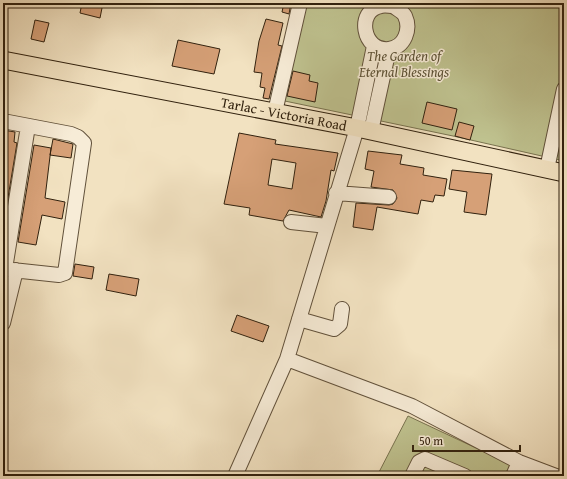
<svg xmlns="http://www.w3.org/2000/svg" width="567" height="479" font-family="'Gentium Book Plus',serif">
	<rect width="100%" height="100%" fill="#f2e2c1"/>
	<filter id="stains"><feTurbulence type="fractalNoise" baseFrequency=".005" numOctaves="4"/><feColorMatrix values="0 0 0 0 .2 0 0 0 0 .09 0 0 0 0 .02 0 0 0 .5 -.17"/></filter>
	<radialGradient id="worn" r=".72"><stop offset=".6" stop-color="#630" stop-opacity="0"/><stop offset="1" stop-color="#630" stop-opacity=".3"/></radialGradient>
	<!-- green -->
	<path fill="#bfc28f" stroke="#78724e" d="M304 3H564V161L453 136 280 100Z
		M408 416 527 472 537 476H377Z"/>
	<!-- building -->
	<path fill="#d6a077" stroke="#31210e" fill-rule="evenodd" d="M82 3H103L100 18 80 13Z
		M284 3H291L289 14 282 12Z
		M266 19 283 23 278 45 282 46 269 99 263 98 265 88 260 87 262 73 254 72 259 41Z
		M35 20 49 23 44 42 31 39Z
		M178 40 220 49 214 74 172 66Z
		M293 71 310 75 309 81 318 83 315 102 287 96Z
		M427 102 457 109 452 130 422 123Z
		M459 122 474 126 470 140 455 136Z
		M3 130 15 132 14 142 17 143 3 228Z
		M239 133 276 140 275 144 338 153 334 171 331 170 326 201 321 217 289 210 283 221 249 215 250 208 224 204ZM272 159 296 163 292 189 268 185Z
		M53 139 73 144 71 158 50 155Z
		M34 145 51 148 45 198 65 202 62 219 42 215 36 245 18 242Z
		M368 151 402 155 400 164 424 168 423 175 447 179 444 196 435 195 433 202 421 200 418 214 377 207 373 230 353 227 356 203 389 205 393 204 397 198 393 190 371 187 374 171 365 169Z
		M452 170 492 174 486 215 464 212 467 192 449 189Z
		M75 264 94 267 92 279 73 276Z
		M109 274 139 279 136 296 106 290Z
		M237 315 269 326 263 342 231 331Z"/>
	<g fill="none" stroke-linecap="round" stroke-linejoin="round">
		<!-- minor casing -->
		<g stroke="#61513b" stroke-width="16">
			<path id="minor" d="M393 6C397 9 403 12 405 16 411 29 405 47 389 49 362 52 356 10 381 6 385 5 389 6 393 6L396 3
				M275 112 300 3
				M3 121 71 134 78 137 84 143 65 273 59 275 3 269
				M371 131 389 49
				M547 169 564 89
				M336 193 389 197
				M291 222 327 226
				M5 269 28 126
				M299 319 334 329 340 324 342 309
				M3 323 16 270
				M287 359 412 406 519 462 556 476
				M235 476 287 359 357 128 374 46
				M412 476 419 462 425 459 465 476
				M513 476 519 462"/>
		</g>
		<!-- major casing -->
		<g stroke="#31210e" stroke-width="19">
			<g id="major">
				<path id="s1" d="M3 60 357 128 564 173"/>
			</g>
		</g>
		<!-- minor -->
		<use href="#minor" stroke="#f7ecd7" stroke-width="14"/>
		<!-- major -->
		<use href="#major" stroke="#f2e2c1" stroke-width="17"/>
	</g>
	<g text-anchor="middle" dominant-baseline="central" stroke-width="3" stroke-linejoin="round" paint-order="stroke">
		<!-- park labels -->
		<g font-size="14" font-style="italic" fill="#5c5135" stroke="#f7ecd7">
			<text x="404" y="56">The Garden of<tspan x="404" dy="16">Eternal Blessings</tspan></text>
		</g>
		<!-- street labels -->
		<g font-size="14" fill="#31210e" stroke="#f7ecd7">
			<text stroke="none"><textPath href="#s1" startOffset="286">Tarlac - Victoria Road</textPath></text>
		</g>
	</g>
	<!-- margin -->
	<rect width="567" height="479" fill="none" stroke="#f2e2c1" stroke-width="16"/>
	<rect x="4" y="4" width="559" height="471" fill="none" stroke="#31210e" stroke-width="2"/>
	<rect x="8" y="8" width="551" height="463" fill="none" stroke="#31210e"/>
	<!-- scale -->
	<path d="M413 445v6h107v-6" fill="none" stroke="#31210e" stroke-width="2"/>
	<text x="419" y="445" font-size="12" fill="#31210e" stroke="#f7ecd7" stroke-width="3" paint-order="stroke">50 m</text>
	<rect width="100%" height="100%" filter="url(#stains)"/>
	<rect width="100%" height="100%" fill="url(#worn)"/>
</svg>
